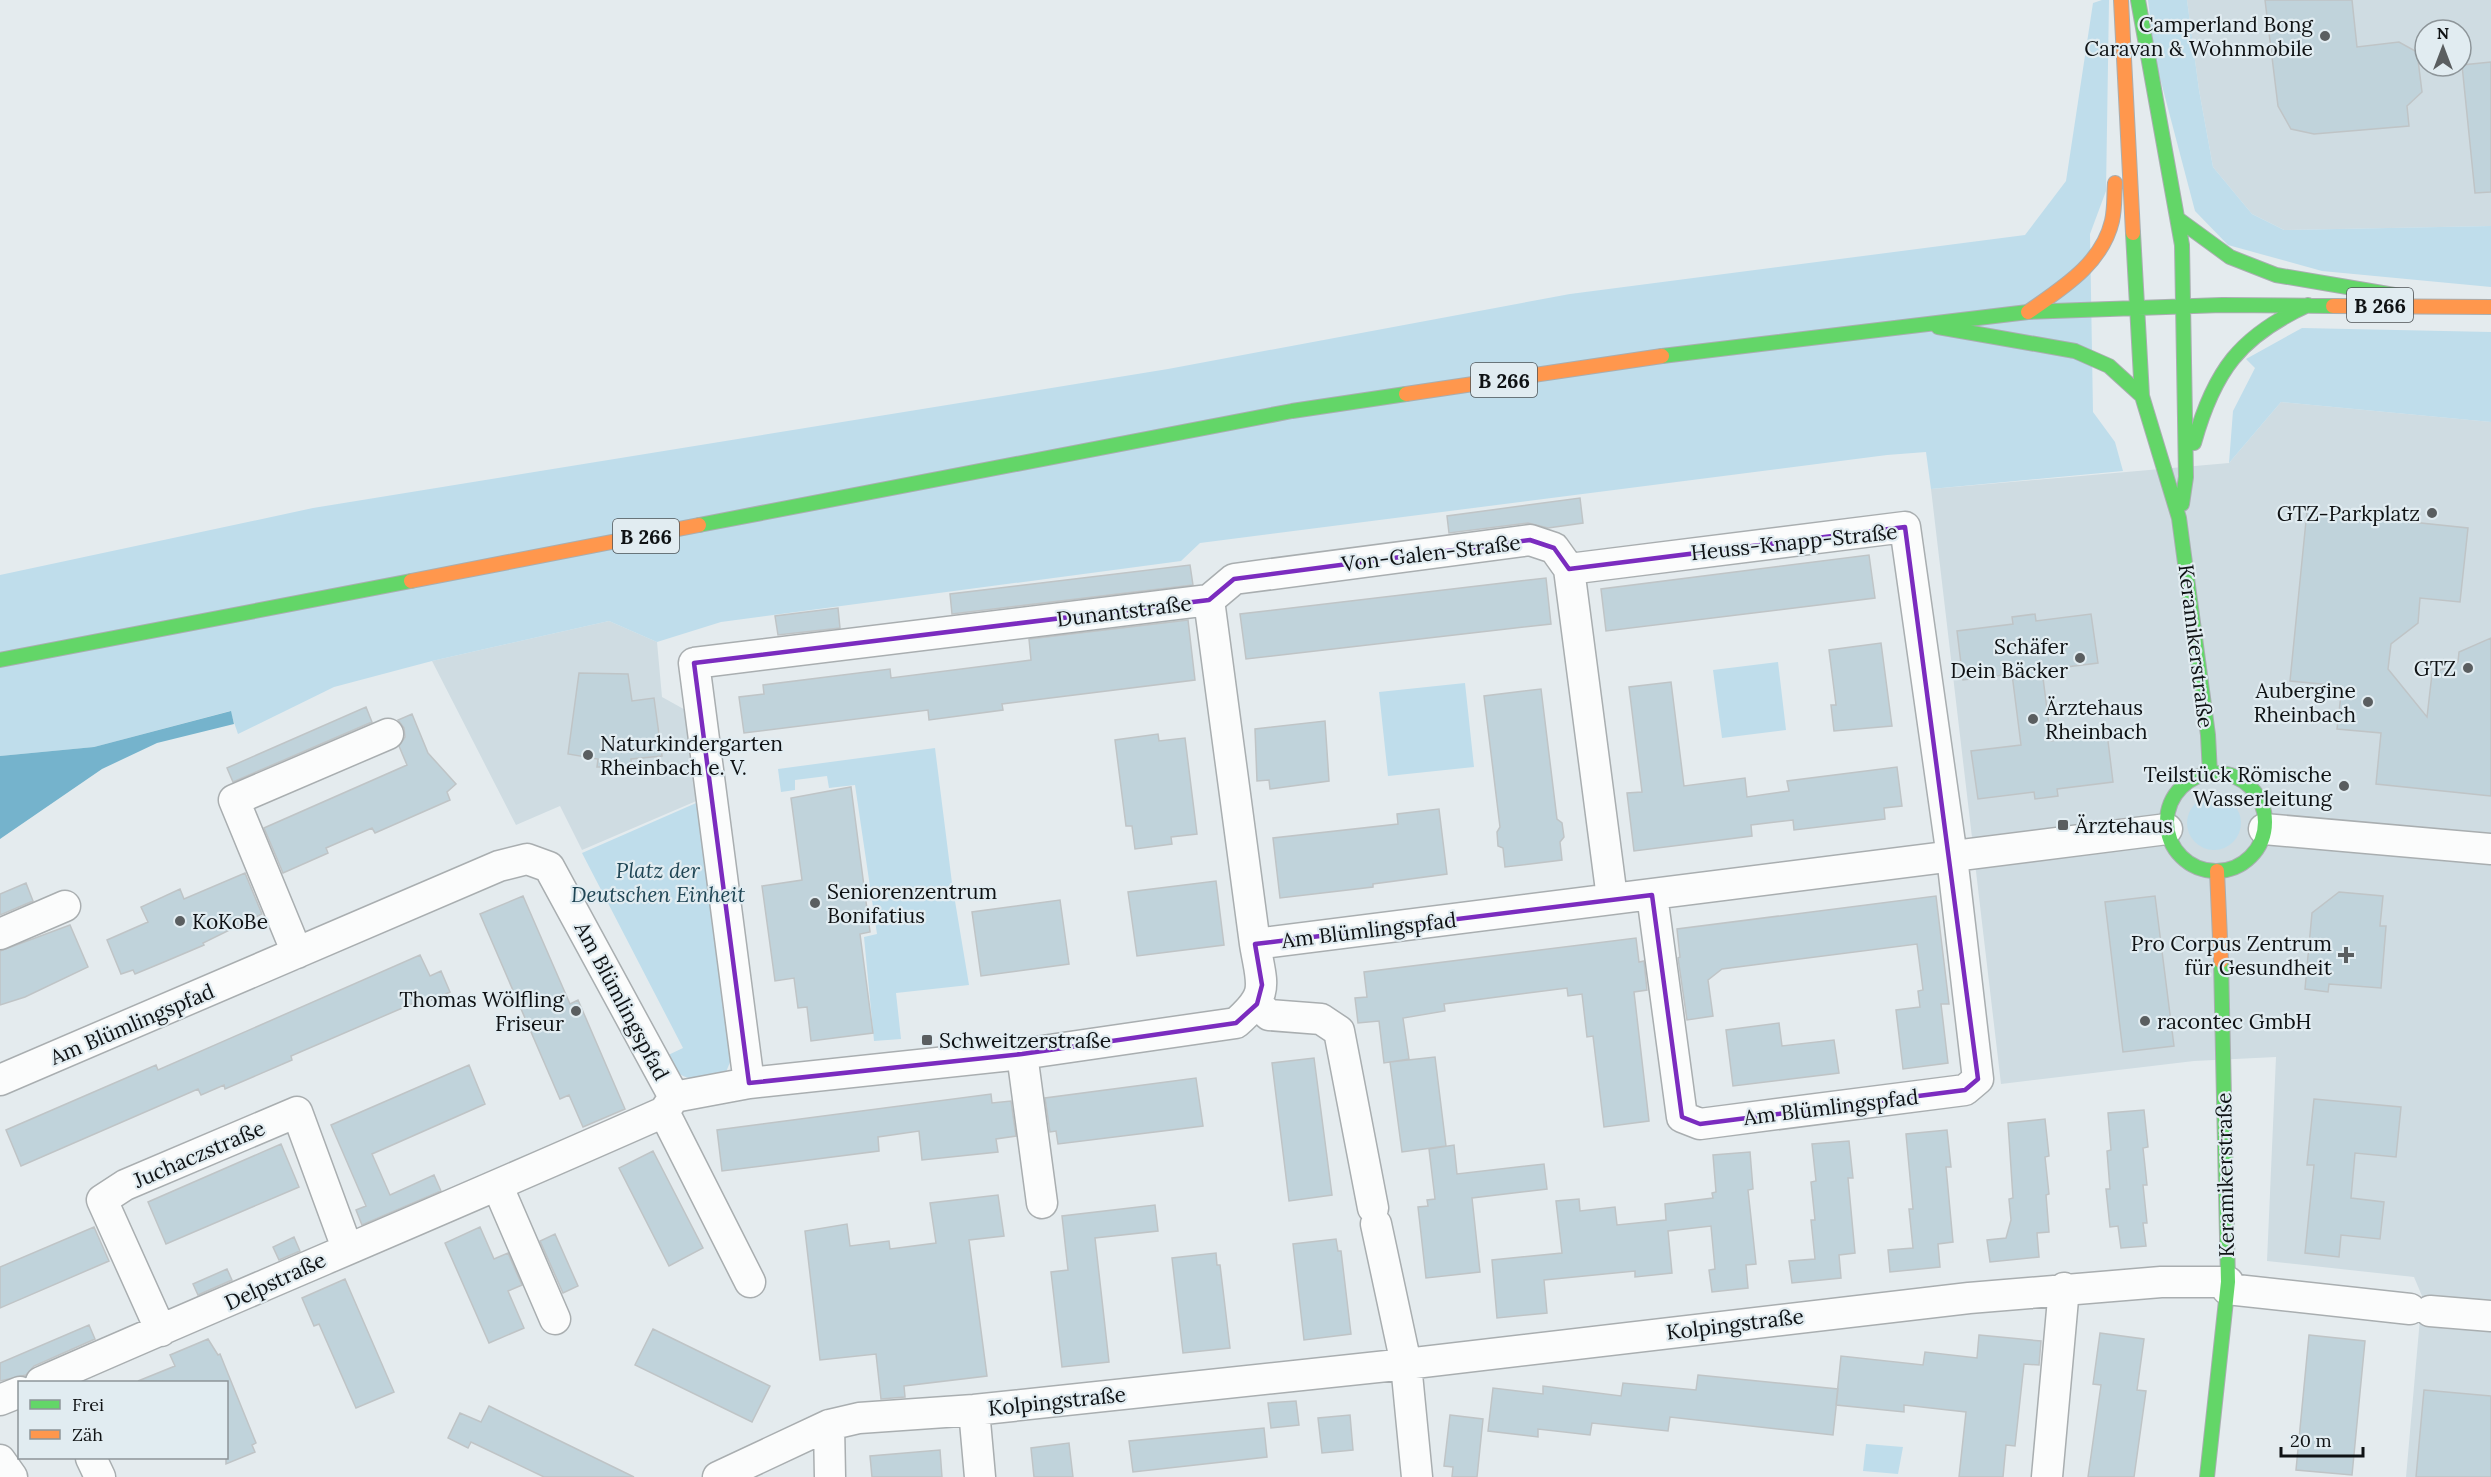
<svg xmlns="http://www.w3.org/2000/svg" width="2491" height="1477" font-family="Lora,serif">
	<rect width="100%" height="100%" fill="#e4ebee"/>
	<!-- built -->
	<path fill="#cfdce2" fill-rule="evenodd" d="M2187 0H2491V226L2284 230 2252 214 2213 167 2199 90ZM2425 30H2461V66H2425Z
		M2281 402 2491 422V1477H2406L2422 1296 2414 1277 2267 1261 2276 1057 2194 1061 2001 1084 1931 489 2229 463Z
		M609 621 657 642 662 697 689 712 701 799 582 850 560 806 516 825 432 661Z"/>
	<!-- green -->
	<path fill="#bfddeb" d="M2102 0H2109L2106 191 2090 234 2093 412 2115 442 2123 471 1931 489 1926 452 1887 455 1200 543 1181 561 721 622 657 642 609 621 432 661 334 687 238 734 230 711 94 747 0 756V575L313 508 1168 369 1570 294 2025 235 2066 181 2093 3Z
		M2148 0H2187L2199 90 2213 167 2252 214 2284 230 2491 226V287L2322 271 2228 245 2195 211 2155 59Z
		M2302 328 2491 332V422L2281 402 2229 463 2233 411 2255 368 2246 359Z
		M1778 662 1786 730 1722 738 1713 670Z
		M1465 683 1474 767 1388 776 1379 692Z
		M935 748 952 883 969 985 896 993 901 1039 874 1041 864 937 877 934 855 785 829 788 827 776 795 780V790L781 792 778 769Z
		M2187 823a27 27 0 1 1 54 0a27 27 0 1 1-54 0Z
		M703 800 733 1055 726 1072C697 1080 683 1086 664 1057L683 1048 582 853Z
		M1866 1444 1903 1447 1898 1474 1863 1471Z"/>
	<!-- water -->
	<path fill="#75b3cc" d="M231 711 234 724 157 743 102 769 0 839V756L94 747Z"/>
	<!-- building -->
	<path fill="#c0d3db" stroke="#bfc4c6" stroke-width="1.5" d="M2265 0H2352L2357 47 2399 42 2417 52 2422 92 2407 106 2409 126 2314 134 2291 129 2278 106Z
		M2491 62V192L2475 193 2462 65Z
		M1580 498 1583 523 1548 528 1528 523 1449 533 1447 516Z
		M2307 511 2468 528 2460 602 2420 598 2418 623 2391 644 2388 669 2427 717 2432 674 2458 662 2459 652 2491 638V796L2376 784 2381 733 2337 729 2342 686 2290 681Z
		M1869 555 1875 598 1606 631 1601 589Z
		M1190 565 1193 585 952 614 950 594Z
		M1546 578 1551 624 1246 659 1240 614Z
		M838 608 840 628 778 635 775 616Z
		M2035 614 2036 621 2091 614 2098 663 2042 670 2051 741 2107 733 2113 782 2057 789 2058 796 2035 799 2034 792 1978 799 1971 751 2021 745 2012 674 1963 680 1957 631 2013 624 2012 617Z
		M1188 620 1195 680 1002 704 1003 710 929 720 928 710 744 733 739 697 764 694 763 685 890 669 891 678 1031 660 1029 639Z
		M1881 643 1892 726 1834 731 1831 705H1836L1829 650Z
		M579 673 628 674 632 701 654 698 662 756 631 759 632 767H597L598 759 568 754Z
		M1671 682 1684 786 1745 778 1747 797 1789 791 1787 781 1897 767 1902 806 1884 808 1885 819 1794 830 1793 820 1751 825 1752 836 1634 851 1627 793 1642 792 1629 687Z
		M1541 689 1557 819 1562 823 1564 837 1560 842 1562 860 1505 867 1503 848 1498 846 1497 832 1500 827 1484 696Z
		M366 707 372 722 233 782 227 768Z
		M412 714 428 753 456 784 447 792 450 800 375 833 372 828 326 848 328 853 283 873 264 828 407 765 399 746 405 737 404 728 398 720Z
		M1325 721 1329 781 1270 789 1269 780 1257 781 1255 729Z
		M1158 734 1159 741 1185 738 1197 834 1171 837 1172 844 1135 849 1132 826H1126L1115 740Z
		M851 787 870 932 860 934 873 1033 811 1041 807 1007 798 1008 794 978 775 981 762 886 802 880 791 798Z
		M1439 809 1447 874 1373 884V887L1280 898 1273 838 1398 824 1397 814Z
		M245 873 262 914 203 943 204 945 164 962 135 974 133 970 121 974 107 940 148 922 141 907 180 889 184 899Z
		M1216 881 1224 945 1137 956 1128 892Z
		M26 883 33 901 0 915V894Z
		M2339 892 2383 896 2380 926H2386L2381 988 2329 984 2328 992 2305 989 2312 913Z
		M523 896 570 1004 578 1000 625 1109 583 1127 569 1095 560 1099 480 914Z
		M1936 896 1949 1004H1941L1948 1063 1903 1069 1896 1010 1920 1007 1918 991 1923 990 1917 944 1722 969 1708 980 1713 1016 1687 1020 1678 958 1680 957 1677 929Z
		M2155 896 2174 1046 2123 1052 2105 902Z
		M1060 900 1069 964 981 976 972 912Z
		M70 925 88 967 25 997 0 1005V951Z
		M1636 938 1639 962 1644 961 1647 990 1634 992 1649 1121 1604 1127 1593 1036 1587 1037 1582 994 1568 996 1567 988 1444 1004 1445 1011 1403 1018 1409 1059 1384 1063 1379 1021 1358 1023 1355 998 1367 997 1364 972Z
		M420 955 430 976 441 971 450 992 416 1007 414 1003 291 1056 292 1060 225 1089 224 1085 201 1095 198 1089 21 1166 6 1130 156 1065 158 1070Z
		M1779 1023 1782 1046 1834 1040 1839 1073 1733 1086 1726 1030Z
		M1435 1057 1446 1146 1402 1152 1390 1062Z
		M1314 1058 1332 1195 1289 1201 1272 1063Z
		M469 1065 485 1104 372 1154 390 1195 434 1175 441 1191 362 1225 356 1210 366 1206 331 1125Z
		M1196 1078 1203 1126 1058 1144 1056 1131 1050 1132 1045 1098Z
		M991 1094 992 1103 1011 1101 1016 1136 996 1139 998 1152 922 1160 919 1131 878 1137 879 1151 722 1171 717 1130Z
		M2314 1099 2401 1107 2396 1157 2355 1153 2351 1198 2384 1202 2380 1239 2341 1235 2339 1257 2305 1253 2314 1165H2307Z
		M2144 1110 2148 1147 2143 1148 2147 1185H2143L2147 1223H2143L2146 1246 2121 1248 2118 1226 2110 1227 2106 1189H2110L2107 1151 2111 1150 2108 1113Z
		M2045 1119 2049 1156 2045 1157 2049 1194 2046 1195 2049 1232 2037 1233 2039 1257 1990 1262 1987 1240 2006 1238 2011 1220 2009 1199 2013 1198 2008 1123Z
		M1947 1130 1951 1167H1946L1953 1242 1938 1244 1940 1267 1890 1272 1888 1250 1913 1248 1909 1209H1913L1906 1134Z
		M1849 1141 1853 1178H1848L1855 1253 1839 1255 1841 1278 1792 1283 1789 1261 1815 1259 1811 1220H1815L1811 1182 1816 1181 1812 1144Z
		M281 1144 299 1187 166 1244 148 1202Z
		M1454 1145 1457 1174 1544 1164 1547 1189 1472 1198 1480 1272 1426 1278 1418 1207 1428 1206 1427 1200 1435 1199 1429 1149Z
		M653 1151 703 1248 669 1266 619 1168Z
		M1750 1152 1753 1189 1748 1190 1756 1264 1746 1265 1748 1288 1712 1292 1709 1270 1715 1269 1711 1226 1668 1231 1672 1273 1635 1277V1271L1544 1280 1547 1313 1497 1318 1492 1260 1562 1253 1556 1201 1579 1199 1580 1211 1615 1207 1617 1225 1666 1220 1665 1204 1713 1198 1712 1193 1716 1192 1713 1155Z
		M998 1195 1004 1236 969 1240 987 1376 904 1386 905 1397 881 1399 876 1354 820 1360 805 1231 847 1224 850 1246 889 1241 890 1249 936 1243 930 1203Z
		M1155 1205 1158 1231 1095 1238 1109 1362 1062 1367 1051 1272 1068 1270 1062 1216Z
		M94 1227 109 1261 0 1308V1267Z
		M480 1227 494 1259 508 1253 522 1285 508 1291 524 1328 489 1343 445 1243Z
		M555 1234 578 1286 563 1293 540 1241Z
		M294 1237 300 1251 279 1260 273 1247Z
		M1336 1239 1338 1251H1341L1351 1334 1304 1340 1293 1244Z
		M1216 1253 1217 1265H1220L1230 1348 1183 1353 1172 1258Z
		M227 1269 232 1280 198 1295 193 1284Z
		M345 1279 394 1392 356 1408 319 1324 314 1326 302 1298Z
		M89 1325 95 1339 34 1366 26 1375 0 1381V1363Z
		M653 1329 770 1386 752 1422 635 1365Z
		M2100 1333 2144 1339 2137 1390 2146 1391 2134 1477H2088L2101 1385 2093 1384Z
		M1979 1335 2041 1341 2039 1365 2024 1364 2015 1446 2006 1445 2003 1477H1959L1966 1412 1904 1405V1412L1836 1405 1841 1356 1923 1365 1925 1352 1977 1358Z
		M2309 1335 2365 1341 2352 1475 2296 1470Z
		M208 1339 218 1355 220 1354 256 1443 252 1445 255 1452 226 1464V1383L138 1381 175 1366 170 1355Z
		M1698 1375 1838 1389 1833 1435 1670 1417 1668 1431 1592 1423 1590 1435 1538 1429V1437L1488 1431 1493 1388 1543 1394V1386L1621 1396 1623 1383 1696 1390Z
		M2424 1390 2491 1396V1477H2416Z
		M1296 1401 1299 1425 1271 1428 1268 1403Z
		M489 1406 552 1437 634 1477H544L471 1442 468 1448 448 1438 460 1413 481 1422Z
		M1350 1415 1353 1450 1322 1453 1318 1418Z
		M1450 1415 1483 1419 1477 1477H1452L1453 1467 1444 1466Z
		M1264 1428 1267 1457 1133 1472 1129 1441Z
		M1069 1443 1073 1477H1034L1031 1448Z
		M940 1450 942 1477H872L870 1456Z"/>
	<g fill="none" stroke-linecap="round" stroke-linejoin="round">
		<!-- street casing -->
		<g stroke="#a9aeb0" stroke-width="33">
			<path id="street" d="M1569 569 1905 527 1952 857 1978 1079 1965 1090 1700 1124 1682 1117 1652 895
				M1209 600 1234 579 1530 540 1554 548 1569 569 1612 898
				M1209 600 1255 944
				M2264 829 2491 849
				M0 934 65 906
				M297 953 234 800 388 734
				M1257 1004 1269 1015 1321 1019 1339 1031 1373 1208
				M1022 1054 1042 1203
				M0 1080 499 866 527 859 549 867 674 1097
				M749 1083 694 663 1209 600
				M674 1097 749 1083 1022 1054 1236 1023C1270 993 1262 986 1255 944L2167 829
				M664 1112 750 1282
				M498 1187 555 1319
				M1376 1224 1406 1364 1417 1477
				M2227 1289 2410 1309
				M2430 1311 2491 1316
				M161 1331 102 1200 125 1185 297 1112 347 1248
				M41 1382C248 1291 457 1204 664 1112L674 1097
				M0 1400 20 1392
				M974 1410 980 1477
				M829 1425 830 1477
				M91 1458 100 1477
				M0 1460 12 1477
				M718 1477 829 1425 859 1418 974 1410 1406 1364 1969 1298 2161 1282H2228
				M2047 1477 2064 1288"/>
		</g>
		<!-- fast casing -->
		<g stroke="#a9aeb0" stroke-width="16">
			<path id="fast" d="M2138 0 2182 245 2186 477 2182 504
				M2178 219 2230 257 2276 275 2406 297
				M2133 233 2142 396 2179 518 2208 735 2210 774
				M1938 327 2075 351 2109 366 2142 396
				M1662 356 2028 312 2222 305 2333 306
				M2194 443C2214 371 2240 336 2308 305
				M699 525 1292 411 1406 394
				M0 660 411 581
				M2167 822a49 49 0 1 1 98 0a49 49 0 1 1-98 0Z
				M2207 1477 2228 1282 2221 961"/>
		</g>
		<!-- slow casing -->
		<g stroke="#a9aeb0" stroke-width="16">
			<path id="slow" d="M2121 0 2133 233
				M2333 306 2491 307
				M2028 312C2062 288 2102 264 2112 221 2115 208 2114 195 2115 183
				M1406 394 1662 356
				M411 581 699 525
				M2217 871 2221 961"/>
		</g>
		<!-- street -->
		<use href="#street" stroke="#fbfcfc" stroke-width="30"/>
		<!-- fast -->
		<use href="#fast" stroke="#63d668" stroke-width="14"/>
		<!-- slow -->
		<use href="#slow" stroke="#ff974d" stroke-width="14"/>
	</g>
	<!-- marked area -->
	<path fill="none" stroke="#7b2cbf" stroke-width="4.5" stroke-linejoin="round" d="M1905 527 1978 1079 1965 1090 1700 1124 1682 1117 1652 895 1255 944 1262 985 1257 1004 1236 1023 1022 1054 749 1083 694 663 1209 600 1234 579 1530 540 1554 548 1569 569Z"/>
	<!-- markers -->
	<g fill="#5a5e60" stroke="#e1ecf1" stroke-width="2">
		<circle cx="2325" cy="36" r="6"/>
		<circle cx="2432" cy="513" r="6"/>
		<circle cx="2080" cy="658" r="6"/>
		<circle cx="2468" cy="668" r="6"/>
		<circle cx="2368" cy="702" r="6"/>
		<circle cx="2033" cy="719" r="6"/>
		<circle cx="588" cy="755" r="6"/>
		<circle cx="2344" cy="786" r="6"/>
		<rect x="2057" y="819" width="12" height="12" rx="3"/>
		<circle cx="815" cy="903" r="6"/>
		<circle cx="180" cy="921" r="6"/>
		<path d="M2343 946h6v6h6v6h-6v6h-6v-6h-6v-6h6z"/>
		<circle cx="576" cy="1011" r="6"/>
		<circle cx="2145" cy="1021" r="6"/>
		<rect x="921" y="1034" width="12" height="12" rx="3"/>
	</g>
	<g text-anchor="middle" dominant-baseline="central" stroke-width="4.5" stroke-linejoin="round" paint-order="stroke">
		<!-- shield labels -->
		<g fill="#e1ecf1" stroke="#4e5356" stroke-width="1.5">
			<rect x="2347" y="288" width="66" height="34" rx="4.5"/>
			<rect x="1471" y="363" width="66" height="34" rx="4.5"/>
			<rect x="613" y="519" width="66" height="34" rx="4.5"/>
		</g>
		<g font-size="20" font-weight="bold" fill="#0f1214">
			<text x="2380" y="305">B 266</text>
			<text x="1504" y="380">B 266</text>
			<text x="646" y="536">B 266</text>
		</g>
		<!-- poi labels -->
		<g font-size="21" fill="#0f1214" stroke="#e1ecf1" text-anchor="end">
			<text x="2313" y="24">Camperland Bong<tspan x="2313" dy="24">Caravan &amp; Wohnmobile</tspan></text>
			<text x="2420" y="513">GTZ-Parkplatz</text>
			<text x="2068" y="646">Schäfer<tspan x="2068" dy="24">Dein Bäcker</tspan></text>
			<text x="2456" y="668">GTZ</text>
			<text x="2356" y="690">Aubergine<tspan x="2356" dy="24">Rheinbach</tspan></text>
			<text x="2045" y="707" text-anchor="start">Ärztehaus<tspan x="2045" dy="24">Rheinbach</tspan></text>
			<text x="600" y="743" text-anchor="start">Naturkindergarten<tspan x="600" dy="24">Rheinbach e. V.</tspan></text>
			<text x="2332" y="774">Teilstück Römische<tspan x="2332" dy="24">Wasserleitung</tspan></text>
			<text x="2075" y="825" text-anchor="start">Ärztehaus</text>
			<text x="827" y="891" text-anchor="start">Seniorenzentrum<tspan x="827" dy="24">Bonifatius</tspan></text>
			<text x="192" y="921" text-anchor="start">KoKoBe</text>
			<text x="2332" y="943">Pro Corpus Zentrum<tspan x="2332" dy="24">für Gesundheit</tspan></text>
			<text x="564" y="999">Thomas Wölfling<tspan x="564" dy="24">Friseur</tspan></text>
			<text x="2157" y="1021" text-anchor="start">racontec GmbH</text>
			<text x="939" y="1040" text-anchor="start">Schweitzerstraße</text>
		</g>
		<!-- street labels -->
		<g font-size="21" fill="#0f1214" stroke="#e1ecf1">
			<text transform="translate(1794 542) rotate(-6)">Heuss-Knapp-Straße</text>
			<text transform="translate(1431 553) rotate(-7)">Von-Galen-Straße</text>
			<text transform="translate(1124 611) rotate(-7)">Dunantstraße</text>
			<text transform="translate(2196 646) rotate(83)">Keramikerstraße</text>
			<text transform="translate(1369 930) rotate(-7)">Am Blümlingspfad</text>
			<text transform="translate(622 1001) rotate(62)">Am Blümlingspfad</text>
			<text transform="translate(132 1024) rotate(-23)">Am Blümlingspfad</text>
			<text transform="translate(1831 1107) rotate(-7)">Am Blümlingspfad</text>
			<text transform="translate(199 1154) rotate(-23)">Juchaczstraße</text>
			<text transform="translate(2225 1175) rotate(-91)">Keramikerstraße</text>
			<text transform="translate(275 1281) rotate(-25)">Delpstraße</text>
			<text transform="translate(1735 1324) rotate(-7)">Kolpingstraße</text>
			<text transform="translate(1057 1401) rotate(-6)">Kolpingstraße</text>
		</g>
		<!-- park labels -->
		<g font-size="21" font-style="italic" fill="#204655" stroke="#e1ecf1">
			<text x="658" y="870">Platz der<tspan x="658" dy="24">Deutschen Einheit</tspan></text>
		</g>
	</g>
	<!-- legend -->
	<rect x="18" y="1381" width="210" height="78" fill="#e1ecf1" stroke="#8d9599" stroke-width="1.5"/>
	<rect x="30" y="1400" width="30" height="9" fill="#63d668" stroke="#8d9599" stroke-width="1.5"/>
	<text x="72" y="1411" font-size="18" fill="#0f1214">Frei</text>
	<rect x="30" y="1430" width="30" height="9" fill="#ff974d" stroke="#8d9599" stroke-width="1.5"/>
	<text x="72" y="1441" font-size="18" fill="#0f1214">Zäh</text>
	<!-- north arrow -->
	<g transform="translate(2443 48)"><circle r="28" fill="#e1ecf1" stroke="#8d9599" stroke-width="1.5"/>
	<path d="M0-4.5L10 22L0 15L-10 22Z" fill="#5a5e60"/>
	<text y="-9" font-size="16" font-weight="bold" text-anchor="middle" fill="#0f1214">N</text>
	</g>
	<!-- scale -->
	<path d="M2281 1447v9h82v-9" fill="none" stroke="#0f1214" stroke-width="3"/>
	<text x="2290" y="1447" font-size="18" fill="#0f1214" stroke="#e1ecf1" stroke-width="4.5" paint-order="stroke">20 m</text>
</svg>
